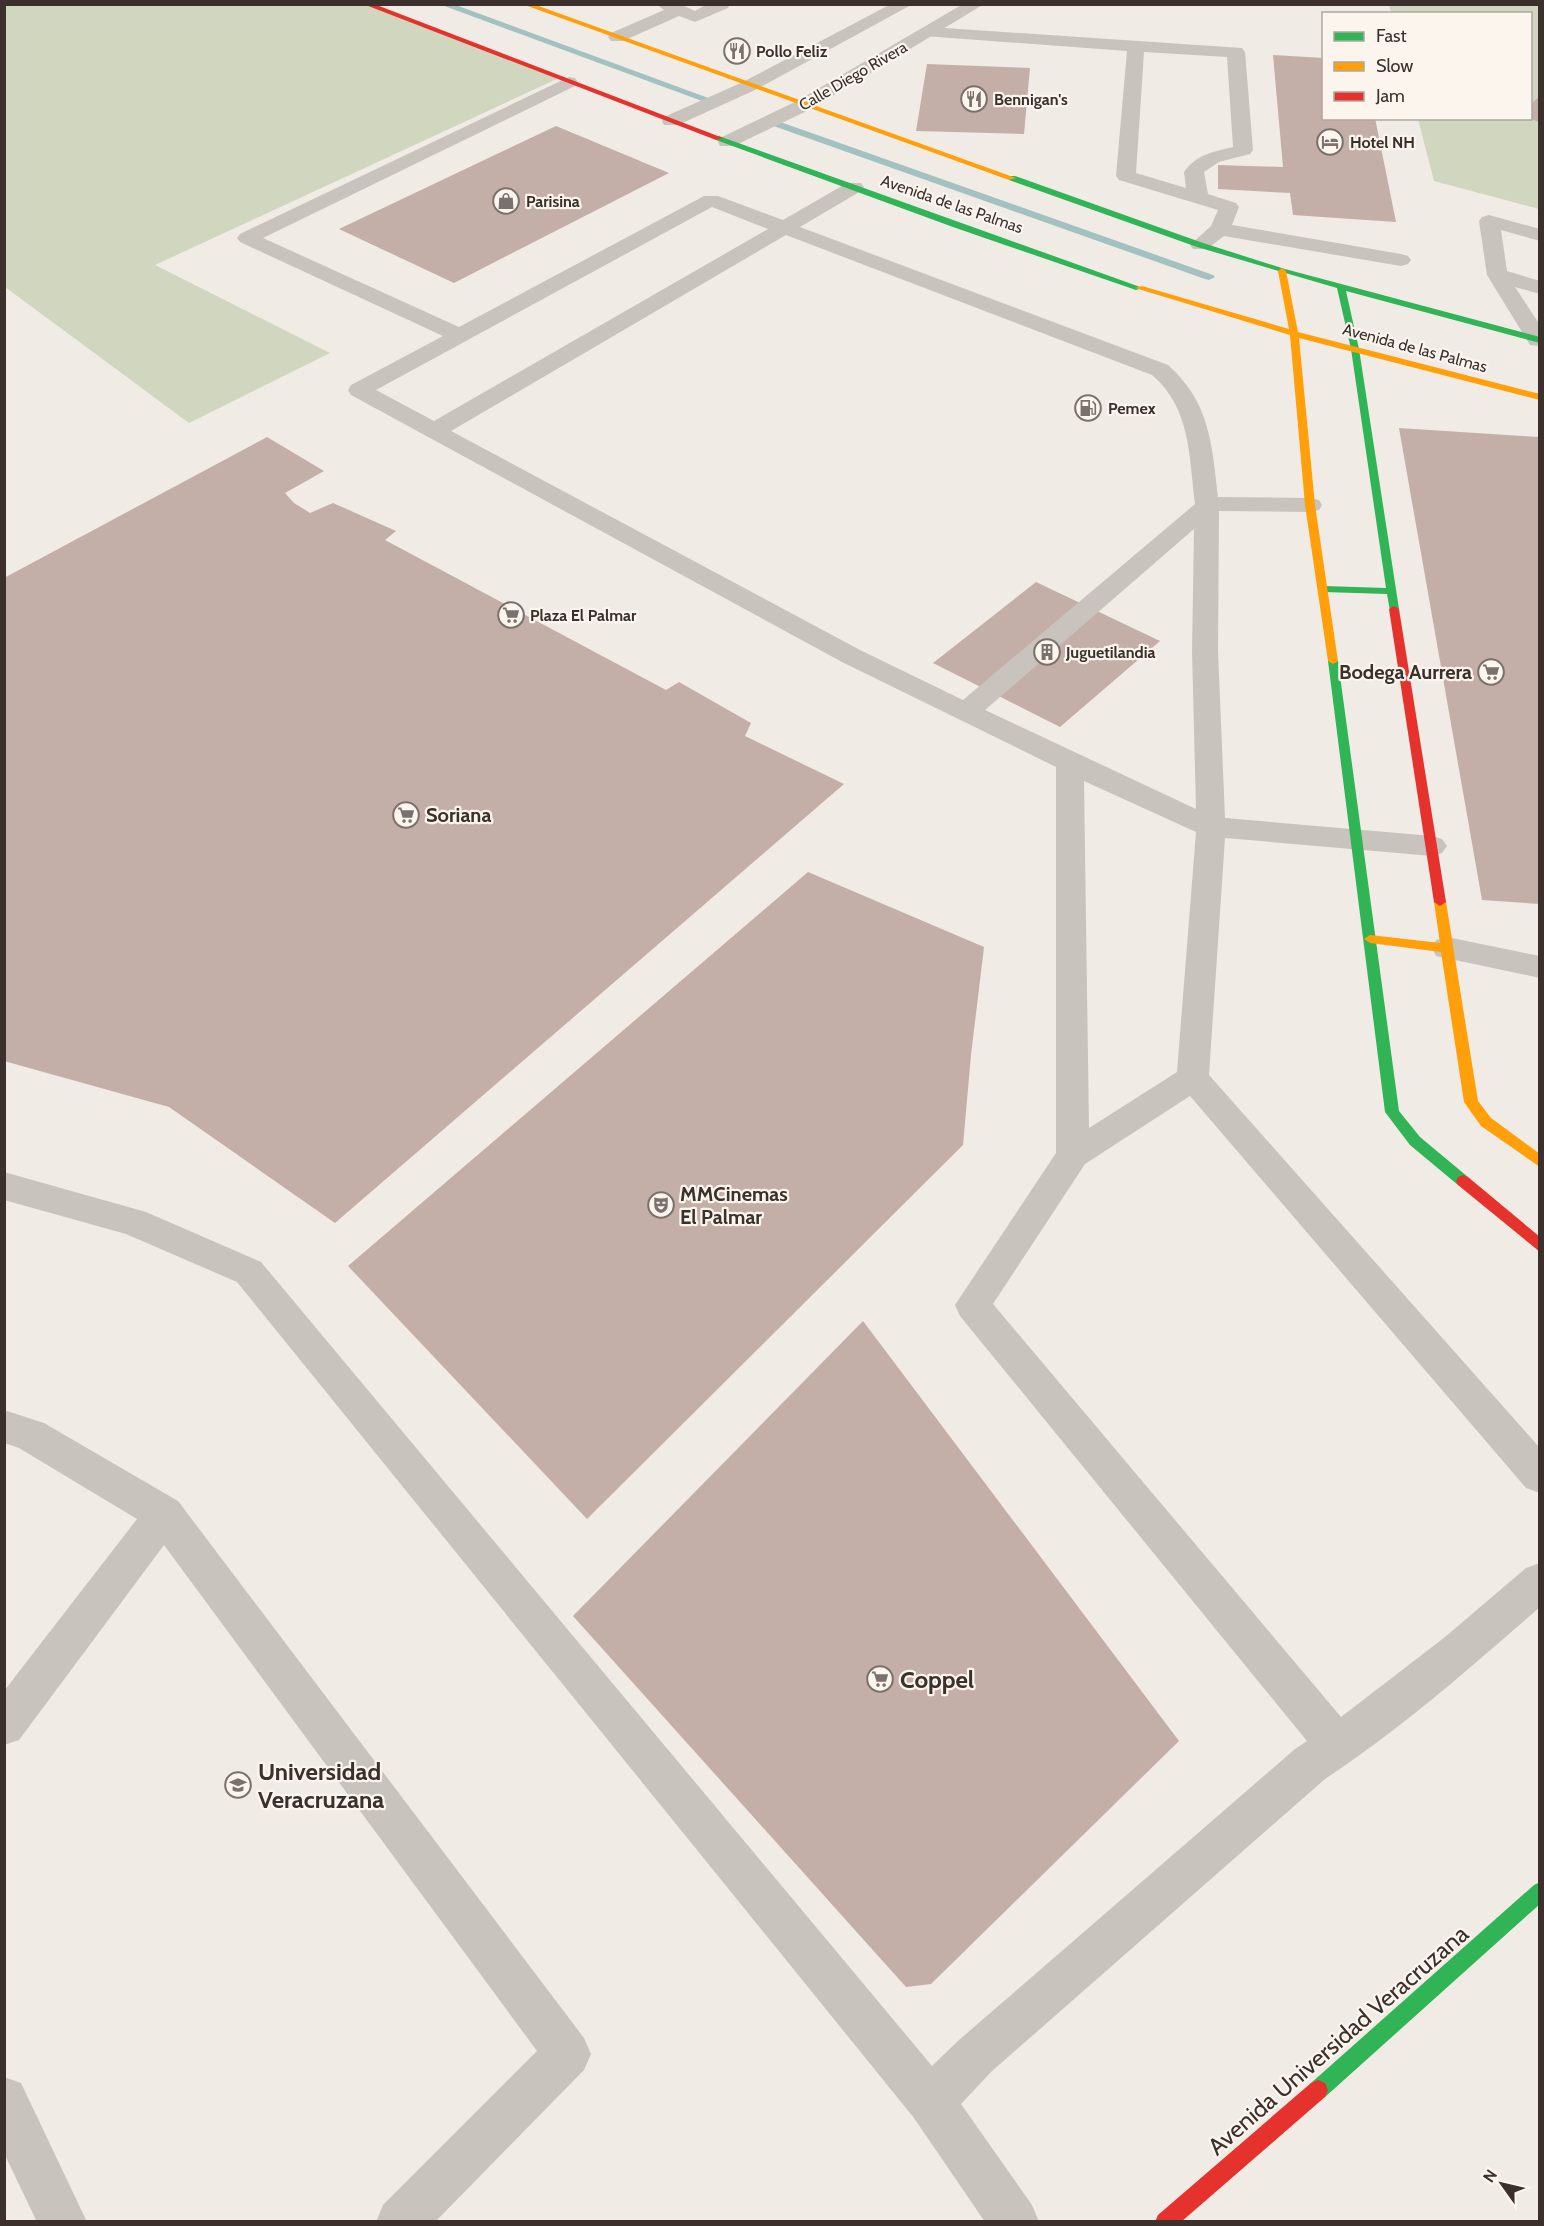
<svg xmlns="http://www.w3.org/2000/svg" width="1544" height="2226" font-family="Cabin,sans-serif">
	<rect width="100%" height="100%" fill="#f0ebe5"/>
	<!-- green -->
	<path fill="#d1d6bf" d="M5 5H366L559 78 155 265 330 353 189 423 5 287Z
		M1389 5H1539V209L1434 181 1418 119 1530 118V14L1391 13Z"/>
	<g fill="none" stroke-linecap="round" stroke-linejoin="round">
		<!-- stream -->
		<path fill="#a1c2c1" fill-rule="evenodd" d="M439 4H453L711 99 702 101Z
			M772 119 1213 275 1215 277 1209 280 1205 279 768 124 767 122Z"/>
	</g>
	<!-- building -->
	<path fill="#c3afa7" d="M1273 55 1324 58V118H1375L1396 222 1293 215 1290 193 1218 189V165L1283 167Z
		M927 64 1030 68 1024 134 916 131Z
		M1540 96V122L1530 119V105Z
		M556 126 669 173 454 283 339 229Z
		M1399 428 1538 437 1540 904 1482 900Z
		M267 437 324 471 285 493 294 503 310 513 333 503 396 531 385 540 666 690 679 682 751 723 745 736 844 784 335 1223 169 1107 4 1061V578Z
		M1036 582 1160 641 1060 727 933 663Z
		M808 872 984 947 971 1055 963 1145 587 1519 348 1266Z
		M863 1321 1179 1741 931 1984 906 1987 573 1616Z"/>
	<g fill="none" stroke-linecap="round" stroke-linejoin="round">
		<!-- lane -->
		<path fill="#c9c3be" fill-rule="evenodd" d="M656 4H680L695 11 707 4H730L728 8 695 22 679 16 623 41H611L608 37 611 33 664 10Z
			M930 27 1242 48 1245 52 1253 150 1250 154 1219 162 1204 172 1208 194 1236 203 1239 207 1232 225 1401 254 1408 256 1411 260 1408 264 1401 266 1224 236 1207 249H1193L1190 245 1211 226 1218 210 1119 180 1116 176 1127 51 924 36 921 32 924 28ZM1144 52 1227 57 1233 147C1213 152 1197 154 1184 172L1186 188 1136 173Z
			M569 77 575 78 578 82 575 86 263 238 459 327 704 196H718L783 220 847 183H861L864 187 861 191 800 227 1168 365C1210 402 1212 445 1218 497L1310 498 1319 500 1322 505 1319 510 1310 512 1219 511 1218 651 1225 818 1432 836 1442 839 1447 846 1442 853 1432 856 1225 838 1209 1075 1540 1448V1493L1526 1488 1190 1096 1085 1164 993 1304 1341 1717 1445 1637 1526 1568 1540 1563V1607C1471 1667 1401 1729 1325 1779L991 2072 961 2104 1032 2205 1039 2222H985L914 2118 237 1282 126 1234 4 1200V1172L146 1212 261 1262 932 2066 959 2040 1295 1749 1307 1741 960 1316 955 1305 1056 1153V767L842 662 351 395 348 390 351 385 443 336 240 242 237 238 240 234ZM712 207 768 229 434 421 376 390ZM786 235 1152 375C1191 408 1189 457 1195 504L963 700 860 650 451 431ZM1194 529 1192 651 1196 809 985 710ZM1084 781 1196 832 1177 1072 1089 1128Z
			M1489 215 1540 229V241L1501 230 1507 271 1540 281V294L1515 287 1540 325V346L1530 345 1487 275 1479 221 1482 217Z
			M1447 937 1540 956V978L1436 956 1432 948 1436 940Z
			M4 1410 44 1423 178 1501 584 2038 591 2054 584 2070 435 2222H376L383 2205 537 2051 164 1545 19 1740 4 1745V1691L137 1519 19 1448 4 1443Z
			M4 2077 21 2083 87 2222H37L4 2153Z"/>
		<!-- street -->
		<path fill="#c9c3be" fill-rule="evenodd" d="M891 4H913L755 90 678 125H664L662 121 664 117 743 82Z
			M963 4H984L813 108 734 146H720L718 142 720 138 799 100Z"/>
		<!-- fast -->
		<path fill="#30b455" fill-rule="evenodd" d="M719 136 1143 288 1136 290 953 227 716 140 715 138Z
			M1009 176H1015L1203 243 1285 269 1540 337V343L1346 291 1359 349 1399 609 1398 611H1390L1387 594 1324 592 1319 589 1324 586 1386 588 1351 349 1337 288 1197 247 1009 180Z
			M1333 658 1338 661 1399 1111 1420 1137 1468 1177 1470 1181 1468 1185H1458L1410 1145 1385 1112 1328 661Z
			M1540 1882V1904L1325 2097 1318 2100 1311 2097 1308 2090 1311 2083 1534 1885Z"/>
		<!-- slow -->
		<path fill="#ff9f0a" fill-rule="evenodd" d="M522 4H533L1016 178 1009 180Z
			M1282 268 1286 271 1298 332 1540 394V400L1299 338 1315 505 1338 661 1333 664 1328 661 1305 505 1290 335 1135 288 1142 286 1289 329 1278 271Z
			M1440 898 1446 902 1478 1101 1491 1118 1540 1154V1167L1481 1126 1464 1102 1441 952 1370 943 1364 939 1370 935 1440 943 1434 902Z"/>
		<!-- jam -->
		<path fill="#e5322d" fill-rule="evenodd" d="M363 4H374L723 138 716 140Z
			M1394 606 1399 609 1446 902 1440 906 1434 902 1389 609Z
			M1463 1175 1468 1177 1540 1237V1252L1458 1185 1456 1181 1458 1177Z
			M1318 2080 1325 2083 1328 2090 1325 2097 1181 2222H1155L1158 2215 1311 2083Z"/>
	</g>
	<!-- icons -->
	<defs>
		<g id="restaurant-ring" transform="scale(1.35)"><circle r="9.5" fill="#fbf5ee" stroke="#7a716c" stroke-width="1.5"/><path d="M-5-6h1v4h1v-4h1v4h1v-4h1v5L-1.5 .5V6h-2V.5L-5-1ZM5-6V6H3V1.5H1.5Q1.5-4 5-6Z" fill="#7a716c"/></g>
		<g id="hotel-ring" transform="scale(1.35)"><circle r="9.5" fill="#fbf5ee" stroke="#7a716c" stroke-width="1.5"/><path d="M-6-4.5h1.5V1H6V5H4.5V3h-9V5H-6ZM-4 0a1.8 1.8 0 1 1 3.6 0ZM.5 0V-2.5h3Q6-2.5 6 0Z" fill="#7a716c"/></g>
		<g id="shop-ring" transform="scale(1.35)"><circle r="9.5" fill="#fbf5ee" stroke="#7a716c" stroke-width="1.5"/><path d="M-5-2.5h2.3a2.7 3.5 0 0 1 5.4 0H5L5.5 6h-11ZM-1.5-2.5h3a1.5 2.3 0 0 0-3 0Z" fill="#7a716c"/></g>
		<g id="fuel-ring" transform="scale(1.35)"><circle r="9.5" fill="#fbf5ee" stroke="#7a716c" stroke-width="1.5"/><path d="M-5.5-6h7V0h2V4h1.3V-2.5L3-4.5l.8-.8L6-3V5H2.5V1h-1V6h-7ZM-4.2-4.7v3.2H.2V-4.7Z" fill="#7a716c"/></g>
		<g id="supermarket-ring" transform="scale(1.35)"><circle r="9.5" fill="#fbf5ee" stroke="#7a716c" stroke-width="1.5"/><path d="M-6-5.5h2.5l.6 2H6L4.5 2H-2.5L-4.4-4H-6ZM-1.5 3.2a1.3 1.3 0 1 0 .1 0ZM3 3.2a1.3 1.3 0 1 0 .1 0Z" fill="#7a716c"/></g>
		<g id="building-ring" transform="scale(1.35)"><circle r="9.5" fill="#fbf5ee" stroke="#7a716c" stroke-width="1.5"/><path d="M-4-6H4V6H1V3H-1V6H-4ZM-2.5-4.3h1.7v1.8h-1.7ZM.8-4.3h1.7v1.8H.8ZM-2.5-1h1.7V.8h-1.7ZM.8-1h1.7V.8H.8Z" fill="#7a716c"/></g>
		<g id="theatre-ring" transform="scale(1.35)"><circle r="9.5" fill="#fbf5ee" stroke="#7a716c" stroke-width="1.5"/><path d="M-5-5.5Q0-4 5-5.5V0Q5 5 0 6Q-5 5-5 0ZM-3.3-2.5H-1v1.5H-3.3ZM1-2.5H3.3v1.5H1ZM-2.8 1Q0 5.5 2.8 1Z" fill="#7a716c"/></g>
		<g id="university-ring" transform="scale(1.35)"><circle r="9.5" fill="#fbf5ee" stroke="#7a716c" stroke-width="1.5"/><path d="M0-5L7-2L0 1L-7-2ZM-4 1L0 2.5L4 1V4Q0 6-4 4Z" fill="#7a716c"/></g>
	</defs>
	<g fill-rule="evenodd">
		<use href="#restaurant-ring" x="737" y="51"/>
		<use href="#restaurant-ring" x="974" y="99"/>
		<use href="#hotel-ring" x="1330" y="142"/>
		<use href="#shop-ring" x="506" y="201"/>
		<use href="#fuel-ring" x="1088" y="408"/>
		<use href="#supermarket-ring" x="511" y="615"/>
		<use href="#building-ring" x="1047" y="652"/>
		<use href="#supermarket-ring" x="1491" y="672"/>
		<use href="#supermarket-ring" x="406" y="815"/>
		<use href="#theatre-ring" x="661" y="1205"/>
		<use href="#supermarket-ring" x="880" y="1679"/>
		<use href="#university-ring" x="238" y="1785"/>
	</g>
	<g text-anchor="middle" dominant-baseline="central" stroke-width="4.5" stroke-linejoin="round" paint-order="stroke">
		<!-- far-poi labels -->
		<g font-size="16" font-weight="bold" fill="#3b302b" stroke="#fbf5ee" text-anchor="start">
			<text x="756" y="51">Pollo Feliz</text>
			<text x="994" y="99">Bennigan's</text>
			<text x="1350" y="142">Hotel NH</text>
			<text x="526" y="201">Parisina</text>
			<text x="1108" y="408">Pemex</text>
			<text x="530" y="615">Plaza El Palmar</text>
			<text x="1066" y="652">Juguetilandia</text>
		</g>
		<!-- far-street labels -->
		<g font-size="16" fill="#3b302b" stroke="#fbf5ee">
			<text transform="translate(853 76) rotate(-30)">Calle Diego Rivera</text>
			<text transform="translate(952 204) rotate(19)">Avenida de las Palmas</text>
			<text transform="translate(1415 348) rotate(15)">Avenida de las Palmas</text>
		</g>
		<!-- poi labels -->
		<g font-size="20" font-weight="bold" fill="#3b302b" stroke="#fbf5ee" text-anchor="start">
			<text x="1472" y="672" text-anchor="end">Bodega Aurrera</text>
			<text x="426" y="815">Soriana</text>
			<text x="680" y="1194">MMCinemas<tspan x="680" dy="23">El Palmar</tspan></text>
		</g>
		<!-- near-poi labels -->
		<g font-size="24" font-weight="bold" fill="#3b302b" stroke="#fbf5ee" text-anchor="start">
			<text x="900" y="1679">Coppel</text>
			<text x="258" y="1771">Universidad<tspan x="258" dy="28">Veracruzana</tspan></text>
		</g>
		<!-- near-street labels -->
		<g font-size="24" fill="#3b302b" stroke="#fbf5ee">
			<text transform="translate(1338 2040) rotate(-41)">Avenida Universidad Veracruzana</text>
		</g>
	</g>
	<!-- border -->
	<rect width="1544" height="2226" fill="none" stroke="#3b302b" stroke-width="12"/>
	<!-- legend -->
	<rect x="1322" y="12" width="210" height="108" fill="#fbf5ee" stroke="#aea6a0" stroke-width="1.5"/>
	<rect x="1334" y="32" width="30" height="9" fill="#30b455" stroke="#aea6a0" stroke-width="1.5"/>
	<text x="1376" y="42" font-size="18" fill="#3b302b">Fast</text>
	<rect x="1334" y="62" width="30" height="9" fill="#ff9f0a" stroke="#aea6a0" stroke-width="1.5"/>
	<text x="1376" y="72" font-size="18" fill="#3b302b">Slow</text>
	<rect x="1334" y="92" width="30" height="9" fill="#e5322d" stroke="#aea6a0" stroke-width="1.5"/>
	<text x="1376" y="102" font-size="18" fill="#3b302b">Jam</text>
	<!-- north arrow -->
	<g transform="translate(1502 2184) rotate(304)" stroke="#fbf5ee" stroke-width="4.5" paint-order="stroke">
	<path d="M0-4.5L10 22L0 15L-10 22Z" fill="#3b302b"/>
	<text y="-9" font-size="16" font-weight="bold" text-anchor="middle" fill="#3b302b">N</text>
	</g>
</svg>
